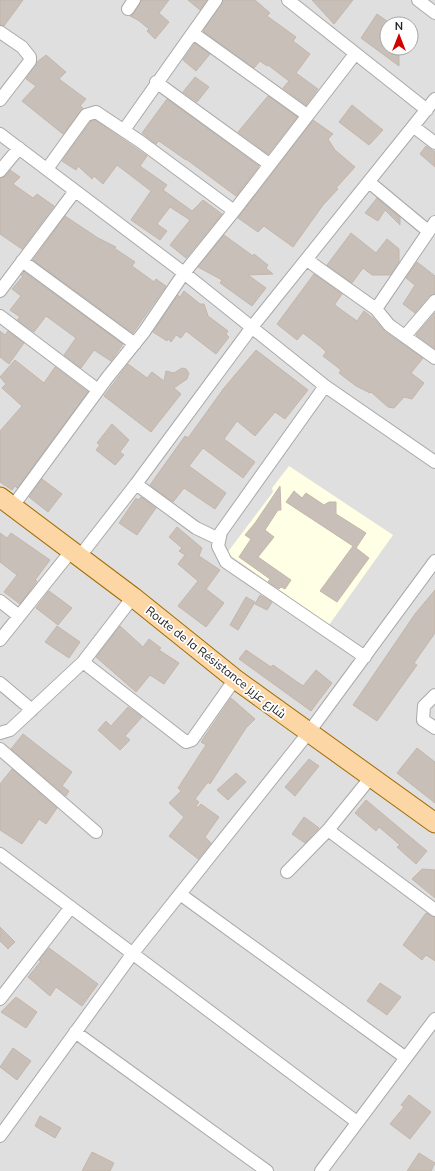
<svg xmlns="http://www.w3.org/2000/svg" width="435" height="1171" font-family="Mulish,Cairo,sans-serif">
	<rect width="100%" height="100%" fill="#f2efe9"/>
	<!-- residential -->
	<path fill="#e0dfdf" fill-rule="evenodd" d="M0 0H435V1171H0ZM387 24H411V48H387Z"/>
	<!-- education -->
	<path fill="#ffffe5" d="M289 466 393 535 329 625 227 553 273 492 272 488Z"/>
	<!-- building -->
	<path fill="#c7bfb8" stroke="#c4b6ab" d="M0 0H23L4 26 0 25Z
		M141 0H169L159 13 169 22 155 39 147 31 149 29 138 20 130 16 134 13Z
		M188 0H207L200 10Z
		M223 0H255L270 13 267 16 296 37 293 41 310 54 296 73 318 89 306 105 283 88 289 81 268 65 267 66 260 61 254 68 203 31Z
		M312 0H353L334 24Z
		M377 14 387 21V50L389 48H399V66L361 38Z
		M195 43 210 54 196 71 183 60Z
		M46 55 66 72 59 79 86 99 80 106 83 108 63 134 22 101 36 86 26 79 37 62Z
		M195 77 209 87 197 102 183 92Z
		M268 96 297 117 268 154 238 132Z
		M167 99 259 166 236 196 186 159V160L159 141 156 144 142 133Z
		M352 105 383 130 369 145 339 122Z
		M95 120 147 156 140 166 167 185 163 190 192 211 203 200 222 214 186 258 170 245 190 220 170 207 157 224 167 231 160 240 131 220 151 191 117 165 103 184 94 176 92 179 78 166 76 170 62 161 91 121Z
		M313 120 333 134 328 139 335 150 355 167 336 188 338 189 323 205 293 247 264 226 258 232 238 218Z
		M426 146 435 152V167L420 154Z
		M10 170 20 177 13 184 33 198 37 194 54 206 22 249 0 234V178L6 176Z
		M377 198 400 217V225L385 210 378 221 365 213Z
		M65 216 98 238 116 247 114 248 135 262 132 266 154 282 156 279 166 286 133 333 33 260Z
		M351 233 376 253 387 239 399 249V262L390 275H372L363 268 352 283 327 265Z
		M224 235 253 256 254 254 268 265 266 268 273 274 248 275 266 288 252 306 220 283 222 280 198 267Z
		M417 262 435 276V294L429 296 415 313 403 304 415 285 406 278Z
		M24 272 123 344 111 361 94 350 81 368 64 355 76 338 46 316 34 332 17 320 20 317 10 310 21 296 12 289 23 276 21 275Z
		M314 274 342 294 335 304 336 306 357 321 364 311 374 319 384 331 423 358 411 373 424 383 412 399 404 397 394 408 388 407 371 392 370 393 356 386 339 373 341 370 323 356 326 352 321 347 303 333 297 340 277 324Z
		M184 291 200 304H204L208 316 228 331 226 334 229 337 216 354 186 331 181 338 176 335 171 342 168 339 167 341 153 332 178 295 180 297Z
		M435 313V349L416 335Z
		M0 331 5 335 8 331 24 343 9 364 0 357Z
		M256 350 308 390 285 419 275 412 255 436 237 421 224 439 255 462 243 478 203 448 189 466 226 493 215 509 184 488 173 502 150 485 185 436 188 438 224 388Z
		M15 360 44 383 55 367 88 392 17 488 15 486 12 490 0 482V431L22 406 2 388 6 384 0 377Z
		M128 364 147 378 152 372 164 381 166 371 174 373 182 368 186 369 189 373 187 379 174 388 181 394 151 432 104 396Z
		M112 424 129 440 120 452 124 455 115 465 96 450 100 445 97 443Z
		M42 479 62 494 48 512 29 497Z
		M280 486 281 510H278L265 530 274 537 258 557 291 580 285 589 281 587 279 589 268 582 270 579 239 557 251 539 245 535 255 523Z
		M294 491 302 498 306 493 324 505 329 502H336V514L366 533 356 548 369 558 337 602 320 591 353 546 286 502Z
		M141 497 156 508 137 535 119 523 136 498 138 500Z
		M177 527 202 548 199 556 220 570 206 589 224 603 206 627 178 606 198 581 178 564 185 555 179 551 182 548 169 537Z
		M0 533 7 538 11 533 50 560 35 580 37 581 20 604 4 592 17 575 0 562Z
		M435 590V633L414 663 417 665 377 721 353 705 415 614Z
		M49 591 72 608 58 625 36 608Z
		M260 595 272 602 267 610 255 604Z
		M246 597 255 602 238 630 230 625Z
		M57 626 80 642 69 658 45 642Z
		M120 626 143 647 149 639 161 648 159 650 179 663 164 684 150 675 136 692 96 657Z
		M246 650 271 667 273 665 303 686 316 670 332 683 311 711 239 659Z
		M231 698 255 719 246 728 210 784 208 782 195 799 199 802 196 806 197 808 201 804 219 817 205 837 211 843 198 859 169 836 184 817 169 803 181 791 178 788 206 745 201 742Z
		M128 707 142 717 125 736 130 740 120 750 98 730 106 721 111 726Z
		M23 734 72 772 62 786 69 791 66 796 11 749Z
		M417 748 435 762V803L397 773Z
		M309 759 319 766 295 796 285 787Z
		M12 769 57 808 46 824 39 819 22 844 0 830V784Z
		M236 773 246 782 228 800 217 790Z
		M366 800 427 851 416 864 397 847 400 845 379 827 376 831 355 813Z
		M304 817 319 828 305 843 292 834Z
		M422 869 435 870V898L412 879Z
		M426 913 435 917V961L426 955 422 960 403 945Z
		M0 927 15 942 8 949 0 941Z
		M49 948 98 984 82 1006 56 987 50 996 28 977 41 961 39 960Z
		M380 983 401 997 387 1015 367 1001Z
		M16 997 37 1012 26 1028 1 1012Z
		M13 1048 31 1061 17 1080 0 1067Z
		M409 1095 431 1112 410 1139 390 1124 404 1107 401 1105Z
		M40 1116 61 1128 55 1138 35 1126Z
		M92 1152 114 1163 110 1171H82Z
		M419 1153 435 1163 431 1171H407Z"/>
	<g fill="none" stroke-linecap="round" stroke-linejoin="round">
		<!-- minor casing -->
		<g stroke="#a9a9a9" stroke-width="14">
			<path id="minor" d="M288 0 427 110
				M418 0 435 13
				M128 9 134 0
				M0 32 22 47 30 57V61L0 100
				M193 33 307 115
				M156 82 269 164
				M414 127 435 143
				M124 130 216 0
				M0 134 184 273 325 386 435 462
				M47 169 86 115 96 112 141 142 234 211
				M0 171 19 148
				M369 182 428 231
				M307 260 376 309 389 325 435 358
				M22 261 135 344
				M0 291 75 191
				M376 309 435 222
				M0 316 98 390
				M405 336 435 301
				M325 386 221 532 218 546 226 562 365 657
				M136 484 196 528 219 539
				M13 506 107 378 144 332 184 273 234 211 355 54
				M80 556 136 484 252 327 435 99
				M0 601 19 616
				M0 640 72 550
				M83 662 186 742 192 740 235 679
				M0 683 32 710
				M435 695 424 706 423 720 435 728
				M0 733 10 730 83 662 133 597
				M0 749 96 832
				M328 830 435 910
				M0 854 357 1122
				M287 872 328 830 371 777
				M180 894 406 1058
				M0 999 71 907
				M75 1032 267 1171
				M0 1136 133 953 309 732 435 561
				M321 1171 435 1019"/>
		</g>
		<!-- primary casing -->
		<g stroke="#a06b00" stroke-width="21">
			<path id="primary" d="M0 497 133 597 235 679 435 823"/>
		</g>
		<!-- minor -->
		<use href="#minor" stroke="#fff" stroke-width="12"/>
		<!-- primary -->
		<use href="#primary" stroke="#fcd6a4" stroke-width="19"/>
	</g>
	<g text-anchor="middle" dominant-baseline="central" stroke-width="3.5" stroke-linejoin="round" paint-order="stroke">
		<!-- street labels -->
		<g font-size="12" fill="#222" stroke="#fff">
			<text transform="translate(216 662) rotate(38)">Route de la Résistance شارع عزيز</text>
		</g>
	</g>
	<!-- north arrow -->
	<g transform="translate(399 36)"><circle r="19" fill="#ffffff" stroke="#a7a7a7"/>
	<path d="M0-3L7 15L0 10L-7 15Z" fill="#d40000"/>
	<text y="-6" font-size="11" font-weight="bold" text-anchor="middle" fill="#222222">N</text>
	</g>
</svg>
